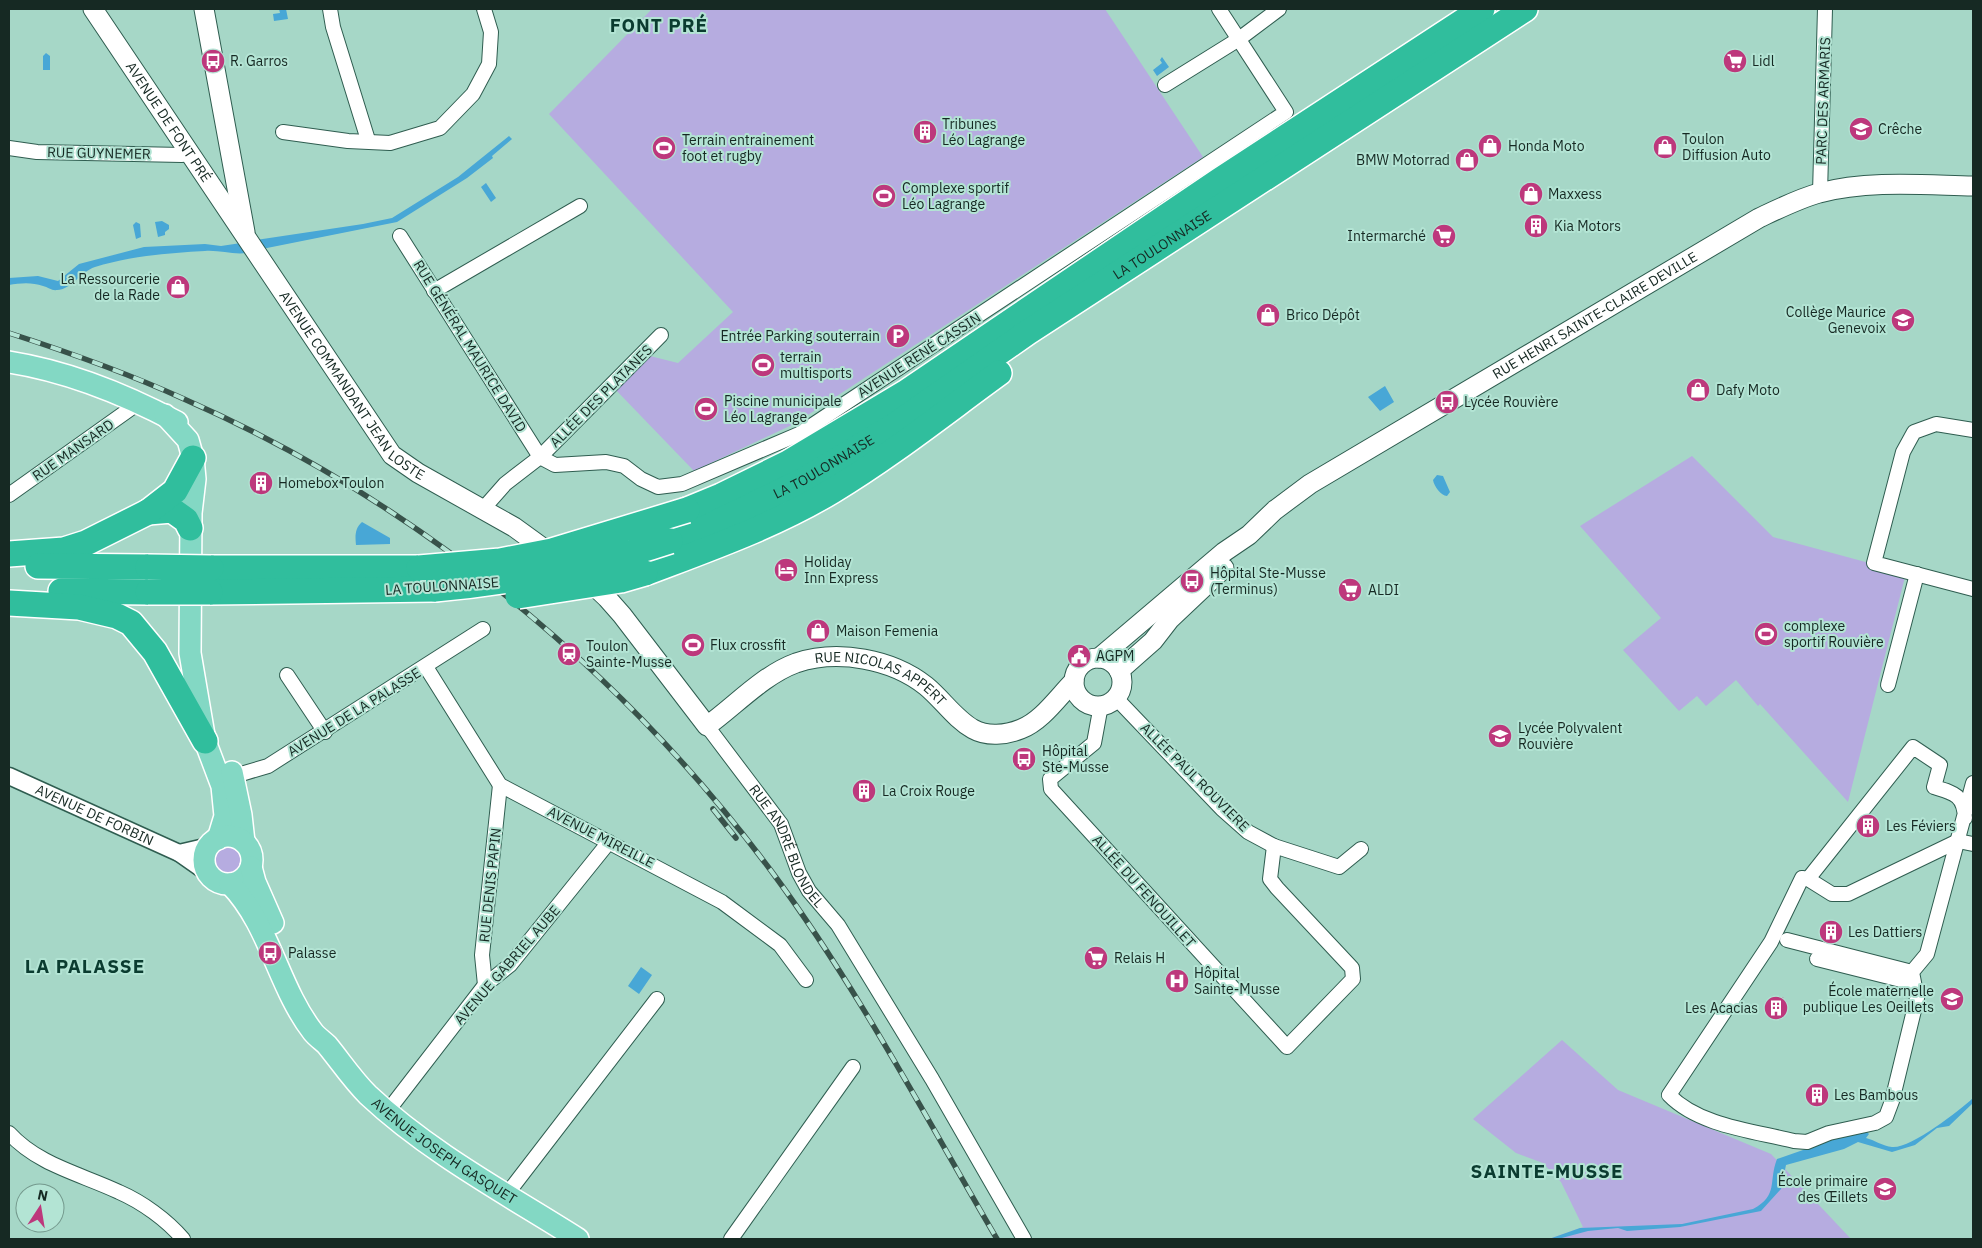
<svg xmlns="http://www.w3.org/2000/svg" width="1982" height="1248" font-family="'IBM Plex Sans',sans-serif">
	<rect width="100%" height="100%" fill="#a6d7c7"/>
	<!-- green -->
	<path fill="#b6ace0" d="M652 9H1105L1203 157 794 424 694 471 613 387 646 355 678 363 733 312 549 114Z
		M1692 456 1773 537 1906 573 1848 802 1760 704 1758 706 1736 680 1706 706 1697 696 1679 711 1623 650 1661 618 1580 526Z
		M205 861a23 23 0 1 1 46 0a23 23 0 1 1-46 0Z
		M1562 1040 1618 1090 1771 1154 1851 1239H1549L1583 1227 1561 1182 1543 1163 1516 1153 1473 1119Z"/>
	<!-- water -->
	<path fill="#48a7d6" d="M279 9H286L288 19 274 21 273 14 280 13Z
		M46 53 50 56V70H43V56Z
		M1162 57 1169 67 1157 76 1153 70 1162 63 1160 60Z
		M509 136 512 139 492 156 493 158 467 178 397 222 262 249 256 240 363 224 392 218 458 177Z
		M486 183 496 198 491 202 481 187Z
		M162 221 169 225V229L165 232V235L158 237 155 222Z
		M136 222 140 224 141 237 136 239 133 225Z
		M241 243 247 253C233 255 220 250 205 251 169 253 130 256 95 267 80 272 71 290 57 290 52 291 48 287 43 286 32 282 20 283 9 285V278L38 276 58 281 79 264 144 247 205 244 221 246Z
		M1385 386 1394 402 1380 411 1368 397Z
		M1437 475 1443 476 1450 492 1447 496C1441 496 1434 486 1433 480Z
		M362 522 390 538V544L356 545C355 536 355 528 362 522Z
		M641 967 652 975 639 994 628 986Z
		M1973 1098V1103L1949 1126 1937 1128 1915 1145 1892 1152 1858 1142 1844 1149 1786 1165 1781 1189 1761 1211 1680 1227 1627 1231 1618 1228 1588 1231 1558 1239H1549L1580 1228 1682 1224 1753 1209C1779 1195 1768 1182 1777 1159L1843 1136 1867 1132 1869 1134 1866 1138C1874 1140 1883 1146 1892 1147 1910 1149 1959 1111 1973 1098Z"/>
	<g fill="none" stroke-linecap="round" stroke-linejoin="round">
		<!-- minor casing -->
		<g stroke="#2f5d50" stroke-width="16">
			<g id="minor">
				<path d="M330 9 333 27 368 140"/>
				<path d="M1165 85 1239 39 1279 9"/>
				<path d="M283 132 348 141 390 143 440 128 473 94 489 64 491 32 484 9"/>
				<path d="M9 148 37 152 182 155 188 151"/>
				<path d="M1820 193 1825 9"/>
				<path d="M400 236 540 457 555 465 606 462 624 466 641 479 658 487 682 484 799 434 1286 112 1219 9"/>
				<path d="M434 291 580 206"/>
				<path d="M1973 430 1936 424 1914 432 1903 452 1874 563 1973 589"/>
				<path d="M9 495 137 404"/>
				<path d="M483 509 505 484 540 457 661 335"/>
				<path d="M426 667 500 785 722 902 780 945 806 980"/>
				<path d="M287 675 325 732"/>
				<path d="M1888 685 1917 574"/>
				<path d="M1115 697 1222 809 1248 832 1274 846 1339 867 1361 849"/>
				<path d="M1101 705 1094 743 1050 779 1051 789 1287 1047 1353 979 1352 968 1277 888 1270 879 1274 846"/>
				<path id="s1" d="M707 726 781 824 799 873 809 891 838 925 932 1079 1024 1239"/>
				<path d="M227 782 241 774 268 766 483 629"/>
				<path d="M1965 818C1964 795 1954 793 1934 787L1940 765 1913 747 1808 879 1802 878 1771 942 1669 1095C1699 1126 1754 1131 1794 1141L1807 1142 1829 1133 1875 1123 1886 1117 1892 1101 1917 998 1912 972 1927 954 1973 783"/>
				<path d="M1808 879 1832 894H1848L1958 841 1973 844"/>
				<path d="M1787 940 1912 972"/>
				<path d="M1817 959 1913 983"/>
				<path d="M485 985 482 955 500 785"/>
				<path d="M387 1112 485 985 510 965 609 842"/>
				<path d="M9 1133C38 1165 81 1174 119 1192 142 1202 167 1220 183 1239"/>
				<path d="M507 1194 657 999"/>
				<path d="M731 1239 853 1067"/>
			</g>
		</g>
		<!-- tertiary casing -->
		<g stroke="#2f5d50" stroke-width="19">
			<g id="tertiary">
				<path id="s2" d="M9 776 179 853 209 874"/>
				<path d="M179 853 209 846"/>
			</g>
		</g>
		<!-- secondary casing -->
		<g stroke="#2f5d50" stroke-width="21">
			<g id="secondary">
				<path id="s3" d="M93 9 392 455 418 473 514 527 554 556"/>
				<path d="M204 9 245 232"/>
				<path id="s4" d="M587 579 607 598 622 615 707 726C735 706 763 675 796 663 838 649 892 659 926 686 942 699 955 719 973 729 987 737 1006 735 1021 729 1042 721 1058 697 1074 681"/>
				<path id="s5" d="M1099 658 1224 552 1249 535 1275 510 1310 484 1759 218C1778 209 1798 199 1819 193 1869 180 1923 185 1973 186"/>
				<circle cx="1098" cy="682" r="24"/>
				<path d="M1119 671 1153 641 1170 619 1224 568"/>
			</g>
		</g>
		<!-- primary casing -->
		<g stroke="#fff" stroke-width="24">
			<g id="primary">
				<path d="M9 362C66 371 126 395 177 422"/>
				<path d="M165 415 188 440 193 458 195 479 191 513 190 653 205 741 222 786 225 816 218 839"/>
				<path d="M232 772 241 815 244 842"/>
				<circle cx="228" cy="860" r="24"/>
				<path d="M251 867 255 882 273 923"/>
				<path id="s6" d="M230 884C270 925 278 987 313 1032 317 1037 323 1041 327 1045 341 1062 352 1079 368 1095 430 1153 507 1194 578 1239"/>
			</g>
		</g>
		<!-- motorway casing -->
		<g stroke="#fff" stroke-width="28">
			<g id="motorway">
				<path d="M687 510 721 496 788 463 905 393 1220 180 1482 9"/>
				<path d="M148 512 172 510 186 520 190 528"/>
				<path id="s7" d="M670 541 701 530 800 482 895 425 1028 332 1525 9"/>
				<path d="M9 554 64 550 86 543 148 512 175 491 193 458"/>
				<path d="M38 566 148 567"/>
				<path d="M211 568H419"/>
				<path d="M645 573C708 549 774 526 832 491 890 456 944 413 999 373"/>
				<path d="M61 591 148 592"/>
				<path d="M210 592 435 589"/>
				<path d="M9 603 79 607 117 616 131 623 155 652 205 741"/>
			</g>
		</g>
		<!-- minor -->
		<use href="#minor" stroke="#fff" stroke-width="14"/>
		<!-- tertiary -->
		<use href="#tertiary" stroke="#fff" stroke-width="16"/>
		<!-- secondary -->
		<use href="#secondary" stroke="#fff" stroke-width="19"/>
		<!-- primary -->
		<use href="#primary" stroke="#83d8c4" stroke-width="21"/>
		<!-- motorway -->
		<use href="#motorway" stroke="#30be9d" stroke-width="25"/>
		<!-- rail casing -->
		<g stroke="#38524a" stroke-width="5.5">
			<path id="rail" d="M9 333C68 352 127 373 184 399 416 501 621 669 772 872 857 987 925 1116 997 1239
				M713 809 736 838"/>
		</g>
		<!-- rail -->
		<use href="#rail" stroke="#b3e4d4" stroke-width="4" stroke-dasharray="11" stroke-linecap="butt"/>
		<!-- motorway-bridge casing -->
		<g stroke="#fff" stroke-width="28" stroke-linecap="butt">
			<path id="motorway-bridge" d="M148 567 211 568
				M419 568 500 561 552 551 687 510
				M435 589C516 582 592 567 670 541
				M148 592H210
				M518 596 621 580 645 573"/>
		</g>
		<!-- motorway-bridge -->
		<use href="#motorway-bridge" stroke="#30be9d" stroke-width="25"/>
	</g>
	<!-- icons -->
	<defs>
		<g id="bus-disc" transform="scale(1.25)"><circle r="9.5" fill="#bd387c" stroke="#b3e4d4"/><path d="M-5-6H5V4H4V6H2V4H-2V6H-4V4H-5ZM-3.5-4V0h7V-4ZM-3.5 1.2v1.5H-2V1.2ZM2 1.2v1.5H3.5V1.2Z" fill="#fff"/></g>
		<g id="supermarket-disc" transform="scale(1.25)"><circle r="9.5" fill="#bd387c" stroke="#b3e4d4"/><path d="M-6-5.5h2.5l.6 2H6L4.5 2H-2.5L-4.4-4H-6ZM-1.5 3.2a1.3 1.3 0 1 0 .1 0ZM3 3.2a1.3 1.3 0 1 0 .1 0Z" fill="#fff"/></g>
		<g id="school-disc" transform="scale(1.25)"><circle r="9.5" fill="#bd387c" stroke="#b3e4d4"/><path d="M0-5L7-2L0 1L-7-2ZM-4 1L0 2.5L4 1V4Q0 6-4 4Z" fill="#fff"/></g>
		<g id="building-disc" transform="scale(1.25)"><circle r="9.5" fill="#bd387c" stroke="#b3e4d4"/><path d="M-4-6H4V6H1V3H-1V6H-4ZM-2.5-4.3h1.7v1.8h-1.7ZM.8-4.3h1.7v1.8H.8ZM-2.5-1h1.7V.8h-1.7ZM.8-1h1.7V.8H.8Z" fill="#fff"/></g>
		<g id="shop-disc" transform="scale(1.25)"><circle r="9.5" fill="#bd387c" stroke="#b3e4d4"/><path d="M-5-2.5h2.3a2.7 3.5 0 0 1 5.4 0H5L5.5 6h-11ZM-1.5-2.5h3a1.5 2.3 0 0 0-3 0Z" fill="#fff"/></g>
		<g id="stadium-disc" transform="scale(1.25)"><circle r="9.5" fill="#bd387c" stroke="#b3e4d4"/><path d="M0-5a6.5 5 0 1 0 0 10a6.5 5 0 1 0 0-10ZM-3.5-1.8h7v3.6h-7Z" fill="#fff"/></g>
		<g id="parking-disc" transform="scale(1.25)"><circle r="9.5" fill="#bd387c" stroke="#b3e4d4"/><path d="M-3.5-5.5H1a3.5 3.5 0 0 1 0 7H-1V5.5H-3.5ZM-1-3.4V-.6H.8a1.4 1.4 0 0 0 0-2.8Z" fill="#fff"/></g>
		<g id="hotel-disc" transform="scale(1.25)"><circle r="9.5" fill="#bd387c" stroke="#b3e4d4"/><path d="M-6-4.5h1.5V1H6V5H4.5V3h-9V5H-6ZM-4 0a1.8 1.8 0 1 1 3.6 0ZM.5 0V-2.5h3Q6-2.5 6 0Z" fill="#fff"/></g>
		<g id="station-disc" transform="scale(1.25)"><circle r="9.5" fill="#bd387c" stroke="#b3e4d4"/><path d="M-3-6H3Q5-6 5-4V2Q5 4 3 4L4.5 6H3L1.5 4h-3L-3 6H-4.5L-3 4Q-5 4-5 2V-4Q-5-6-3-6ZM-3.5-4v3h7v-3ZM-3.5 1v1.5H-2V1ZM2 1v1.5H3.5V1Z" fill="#fff"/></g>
		<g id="civic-disc" transform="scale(1.25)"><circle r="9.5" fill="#bd387c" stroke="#b3e4d4"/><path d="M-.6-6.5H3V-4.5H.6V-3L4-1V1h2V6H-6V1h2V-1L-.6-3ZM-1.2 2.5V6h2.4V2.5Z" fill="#fff"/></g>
		<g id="hospital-disc" transform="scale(1.25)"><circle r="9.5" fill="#bd387c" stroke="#b3e4d4"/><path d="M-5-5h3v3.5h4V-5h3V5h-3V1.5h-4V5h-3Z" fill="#fff"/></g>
	</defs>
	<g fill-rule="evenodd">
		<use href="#bus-disc" x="213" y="61"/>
		<use href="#supermarket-disc" x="1735" y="61"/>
		<use href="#school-disc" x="1861" y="129"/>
		<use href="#building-disc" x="925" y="132"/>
		<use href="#shop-disc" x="1490" y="146"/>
		<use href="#shop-disc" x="1665" y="147"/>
		<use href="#stadium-disc" x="664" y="148"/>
		<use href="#shop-disc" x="1467" y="160"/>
		<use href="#shop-disc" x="1531" y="194"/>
		<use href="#stadium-disc" x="884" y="196"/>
		<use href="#building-disc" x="1536" y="226"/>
		<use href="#supermarket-disc" x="1444" y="236"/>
		<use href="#shop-disc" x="178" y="287"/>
		<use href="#shop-disc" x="1268" y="315"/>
		<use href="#school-disc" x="1903" y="320"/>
		<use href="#parking-disc" x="898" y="336"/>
		<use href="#stadium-disc" x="763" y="365"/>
		<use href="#shop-disc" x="1698" y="390"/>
		<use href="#bus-disc" x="1447" y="402"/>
		<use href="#stadium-disc" x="706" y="409"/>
		<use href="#building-disc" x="261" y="483"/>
		<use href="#hotel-disc" x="786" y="570"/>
		<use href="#bus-disc" x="1192" y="581"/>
		<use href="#supermarket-disc" x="1350" y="590"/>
		<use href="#shop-disc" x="818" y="631"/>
		<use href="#stadium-disc" x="1766" y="634"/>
		<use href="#stadium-disc" x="693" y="645"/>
		<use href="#station-disc" x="569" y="654"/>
		<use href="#civic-disc" x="1079" y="656"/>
		<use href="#school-disc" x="1500" y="736"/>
		<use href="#bus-disc" x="1024" y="759"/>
		<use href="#building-disc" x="864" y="791"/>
		<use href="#building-disc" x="1868" y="826"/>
		<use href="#building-disc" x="1831" y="932"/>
		<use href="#bus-disc" x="270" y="953"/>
		<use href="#supermarket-disc" x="1096" y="958"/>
		<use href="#hospital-disc" x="1177" y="981"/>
		<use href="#school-disc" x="1952" y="999"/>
		<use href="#building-disc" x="1776" y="1008"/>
		<use href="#building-disc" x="1817" y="1095"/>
		<use href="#school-disc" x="1885" y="1189"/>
	</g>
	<g text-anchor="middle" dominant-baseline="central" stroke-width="4" stroke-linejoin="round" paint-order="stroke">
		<!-- poi labels -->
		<g font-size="14" fill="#162923" stroke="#b3e4d4" text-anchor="start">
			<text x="230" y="61">R. Garros</text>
			<text x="1752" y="61">Lidl</text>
			<text x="942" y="124">Tribunes<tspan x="942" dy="16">Léo Lagrange</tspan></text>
			<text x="1878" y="129">Crêche</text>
			<text x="1682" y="139">Toulon<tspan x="1682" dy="16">Diffusion Auto</tspan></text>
			<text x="682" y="140">Terrain entrainement<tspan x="682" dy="16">foot et rugby</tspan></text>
			<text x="1508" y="146">Honda Moto</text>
			<text x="1450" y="160" text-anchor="end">BMW Motorrad</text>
			<text x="902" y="188">Complexe sportif<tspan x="902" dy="16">Léo Lagrange</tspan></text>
			<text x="1548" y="194">Maxxess</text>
			<text x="1554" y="226">Kia Motors</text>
			<text x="1426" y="236" text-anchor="end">Intermarché</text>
			<text x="160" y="279" text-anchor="end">La Ressourcerie<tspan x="160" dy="16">de la Rade</tspan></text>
			<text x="1886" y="312" text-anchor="end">Collège Maurice<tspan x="1886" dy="16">Genevoix</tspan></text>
			<text x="1286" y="315">Brico Dépôt</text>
			<text x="880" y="336" text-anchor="end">Entrée Parking souterrain</text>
			<text x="780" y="357">terrain<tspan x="780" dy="16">multisports</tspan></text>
			<text x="1716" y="390">Dafy Moto</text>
			<text x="724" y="401">Piscine municipale<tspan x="724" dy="16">Léo Lagrange</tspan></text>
			<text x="1464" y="402">Lycée Rouvière</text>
			<text x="278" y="483">Homebox Toulon</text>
			<text x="804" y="562">Holiday<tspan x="804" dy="16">Inn Express</tspan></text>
			<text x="1210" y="573">Hôpital Ste-Musse<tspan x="1210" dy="16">(Terminus)</tspan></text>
			<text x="1368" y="590">ALDI</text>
			<text x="1784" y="626">complexe<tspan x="1784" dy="16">sportif Rouvière</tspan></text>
			<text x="836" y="631">Maison Femenia</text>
			<text x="710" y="645">Flux crossfit</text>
			<text x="586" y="646">Toulon<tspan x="586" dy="16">Sainte-Musse</tspan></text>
			<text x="1096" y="656">AGPM</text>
			<text x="1518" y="728">Lycée Polyvalent<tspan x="1518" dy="16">Rouvière</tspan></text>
			<text x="1042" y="751">Hôpital<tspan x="1042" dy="16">Ste-Musse</tspan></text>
			<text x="882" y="791">La Croix Rouge</text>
			<text x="1886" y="826">Les Féviers</text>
			<text x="1848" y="932">Les Dattiers</text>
			<text x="288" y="953">Palasse</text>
			<text x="1114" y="958">Relais H</text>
			<text x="1194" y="973">Hôpital<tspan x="1194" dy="16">Sainte-Musse</tspan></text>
			<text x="1934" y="991" text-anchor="end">École maternelle<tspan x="1934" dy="16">publique Les Oeillets</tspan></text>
			<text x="1758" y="1008" text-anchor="end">Les Acacias</text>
			<text x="1834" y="1095">Les Bambous</text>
			<text x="1868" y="1181" text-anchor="end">École primaire<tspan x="1868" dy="16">des Œillets</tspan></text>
		</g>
		<!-- street labels -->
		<g font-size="14" fill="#162923" stroke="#b3e4d4">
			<text transform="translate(1823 101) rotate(-88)">PARC DES ARMARIS</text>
			<text stroke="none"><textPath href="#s3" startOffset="136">AVENUE DE FONT PRÉ</textPath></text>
			<text transform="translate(99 153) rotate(1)">RUE GUYNEMER</text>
			<text stroke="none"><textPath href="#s7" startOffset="576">LA TOULONNAISE</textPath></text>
			<text stroke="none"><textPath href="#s5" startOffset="605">RUE HENRI SAINTE-CLAIRE DEVILLE</textPath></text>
			<text transform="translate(470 346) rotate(58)">RUE GÉNÉRAL MAURICE DAVID</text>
			<text transform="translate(919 355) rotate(-33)">AVENUE RENÉ CASSIN</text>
			<text stroke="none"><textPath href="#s3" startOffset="458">AVENUE COMMANDANT JEAN LOSTE</textPath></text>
			<text transform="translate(601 396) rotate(-45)">ALLÉE DES PLATANES</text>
			<text transform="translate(73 450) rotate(-35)">RUE MANSARD</text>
			<text stroke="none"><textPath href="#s7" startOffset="171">LA TOULONNAISE</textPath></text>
			<text transform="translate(442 586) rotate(-4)">LA TOULONNAISE</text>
			<text stroke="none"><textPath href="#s4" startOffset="390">RUE NICOLAS APPERT</textPath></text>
			<text transform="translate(354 712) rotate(-32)">AVENUE DE LA PALASSE</text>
			<text transform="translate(1195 777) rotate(45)">ALLÉE PAUL ROUVIERE</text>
			<text stroke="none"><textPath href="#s2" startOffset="94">AVENUE DE FORBIN</textPath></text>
			<text transform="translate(601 837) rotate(27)">AVENUE MIREILLE</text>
			<text stroke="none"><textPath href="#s1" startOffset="145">RUE ANDRÉ BLONDEL</textPath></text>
			<text transform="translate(490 885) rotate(-84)">RUE DENIS PAPIN</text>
			<text transform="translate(1144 891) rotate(48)">ALLÉE DU FENOUILLET</text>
			<text transform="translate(507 965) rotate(-49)">AVENUE GABRIEL AUBE</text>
			<text stroke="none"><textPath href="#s6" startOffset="349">AVENUE JOSEPH GASQUET</textPath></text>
		</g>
		<!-- district labels -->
		<g font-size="19" font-weight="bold" letter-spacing="1" fill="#0b3c30" stroke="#b3e4d4">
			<text x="659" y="25">FONT PRÉ</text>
			<text x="85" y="966">LA PALASSE</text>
			<text x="1547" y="1171">SAINTE-MUSSE</text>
		</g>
	</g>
	<!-- border -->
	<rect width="1982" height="1248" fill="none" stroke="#162923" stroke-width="20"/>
	<!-- north arrow -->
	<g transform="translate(40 1208) rotate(12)"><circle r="24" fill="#b3e4d4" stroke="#74998d"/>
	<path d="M0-4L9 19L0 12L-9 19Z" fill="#bd387c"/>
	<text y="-8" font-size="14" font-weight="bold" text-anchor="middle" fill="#162923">N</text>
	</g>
</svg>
